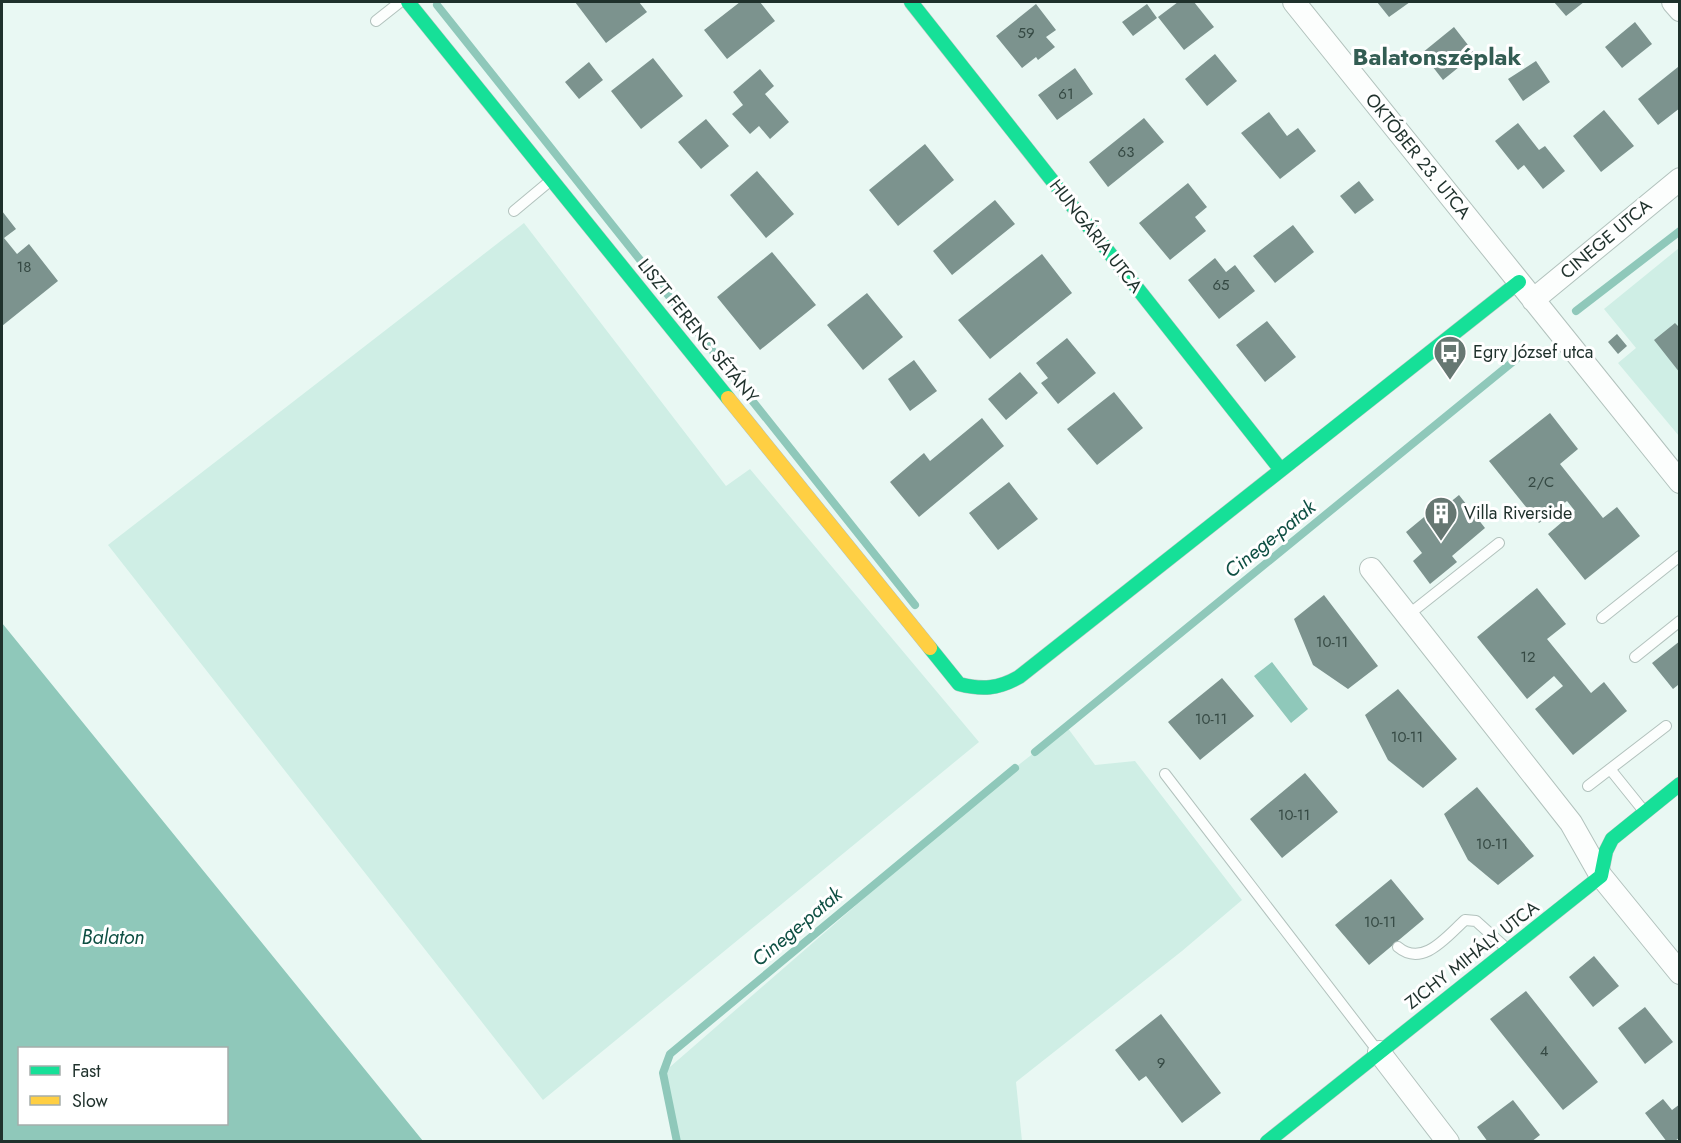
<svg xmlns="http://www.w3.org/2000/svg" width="1681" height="1143" font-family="Jost,sans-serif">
	<rect width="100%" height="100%" fill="#e9f8f3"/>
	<!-- green -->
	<path fill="#cfeee5" d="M524 223 726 486 750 469 979 742 543 1100 108 545Z
		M1679 248V436L1618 363 1636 348 1604 309Z
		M1067 727 1095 765 1135 761 1242 900 1182 951 1016 1082 1022 1141H677L663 1073 1007 774Z"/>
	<!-- water -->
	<path fill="#8fc8ba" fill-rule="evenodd" d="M2 623 423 1141H2ZM20 1048H226V1124H20Z
		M1272 662 1308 709 1291 723 1254 676Z"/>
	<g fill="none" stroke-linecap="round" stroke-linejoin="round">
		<!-- stream -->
		<path stroke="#8fc8ba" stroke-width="8" d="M437 5 915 605
			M1576 311 1680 231
			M1035 752 1526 351
			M677 1142 663 1073 670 1054 1015 768"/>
	</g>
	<!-- building -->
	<path fill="#7c938e" d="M575 2H639L647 12 606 43Z
		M740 2H760L775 21 727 59 704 30Z
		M1178 2H1194L1214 27 1184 50 1158 17Z
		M1377 2H1410L1389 17Z
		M1554 2H1584L1566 16Z
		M1036 4 1056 30 1046 37 1055 47 1038 60 1036 57 1022 68 996 36Z
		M1147 4 1157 18 1133 36 1122 22Z
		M1635 22 1652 44 1622 68 1605 47Z
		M1454 27 1475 54 1443 80 1422 53Z
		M1215 54 1237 81 1207 106 1185 79Z
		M653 58 683 96 641 129 611 91Z
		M1536 61 1550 82 1523 101 1508 79Z
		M589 62 603 80 579 99 565 82Z
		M1678 67 1680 108 1658 125 1638 99Z
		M1075 68 1093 94 1057 120 1038 95Z
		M760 69 774 86 765 94 789 122 770 139 759 126 750 134 732 114 743 105 733 92Z
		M1604 110 1634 146 1601 172 1573 136Z
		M1269 112 1287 136 1298 128 1316 151 1280 179 1241 133Z
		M1144 118 1164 142 1108 187 1089 162Z
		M706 119 729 146 701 169 678 142Z
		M1518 123 1539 150 1545 146 1565 171 1543 189 1524 165 1518 170 1495 141Z
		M925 144 954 180 898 226 869 190Z
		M757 171 794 214 766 238 730 195Z
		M1359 181 1374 200 1355 214 1340 196Z
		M1188 183 1207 207 1195 217 1206 231 1170 260 1139 223Z
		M995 200 1015 224 952 275 933 251Z
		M2 211 16 229 4 238 17 254 29 244 58 281 2 326Z
		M1293 225 1314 252 1275 283 1253 256Z
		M772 252 816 305 760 350 717 297Z
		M1042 254 1072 293 990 359 958 320Z
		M1215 258 1226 272 1235 265 1255 291 1219 319 1188 280Z
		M867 293 903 337 863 370 827 325Z
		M1267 321 1296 357 1265 382 1236 345Z
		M1675 323 1680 328V373L1654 340Z
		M1617 334 1627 346 1618 354 1608 342Z
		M1067 338 1096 373 1058 404 1041 383 1048 378 1036 363Z
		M914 360 937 391 910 411 888 379Z
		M1020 372 1038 393 1006 420 988 399Z
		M1114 392 1143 428 1097 465 1067 429Z
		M1550 413 1578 449 1560 464 1603 518 1617 507 1640 536 1585 580 1548 534 1575 511 1567 501 1539 523 1489 461Z
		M982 418 1004 446 919 517 890 482 924 453 930 461Z
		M1009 482 1038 519 998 550 969 513Z
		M1459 495 1485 528 1452 556 1457 562 1430 584 1413 561 1422 553 1406 532 1435 508 1438 512Z
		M1537 588 1566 624 1547 639 1591 693 1604 682 1627 711 1573 755 1535 709 1563 686 1554 676 1527 699 1477 637Z
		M1324 595 1378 666 1348 689 1313 665 1294 619Z
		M1680 641V687L1678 685 1673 689 1652 663Z
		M1222 678 1254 716 1200 760 1168 722Z
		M1398 689 1457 759 1423 788 1388 760 1365 715Z
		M1305 773 1338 812 1282 858 1250 819Z
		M1477 787 1534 856 1498 885 1468 860 1444 814Z
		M1391 879 1424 919 1369 965 1335 925Z
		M1594 956 1619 986 1593 1007 1569 977Z
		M1526 991 1598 1082 1563 1110 1490 1019Z
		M1645 1007 1673 1042 1645 1064 1618 1028Z
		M1161 1014 1221 1093 1182 1123 1146 1076 1139 1081 1115 1050Z
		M1663 1099 1672 1110 1680 1104V1137L1674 1142H1667L1645 1113Z
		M1513 1100 1540 1135 1531 1142H1488L1477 1127Z"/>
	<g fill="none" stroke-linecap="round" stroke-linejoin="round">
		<!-- lane casing -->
		<g stroke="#b2c2bd" stroke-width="12">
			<path id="lane" d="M376 21 400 2
				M514 211 550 181
				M1408 615 1499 543
				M1602 618 1680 556
				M1635 657 1680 621
				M1610 769 1643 810
				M1165 774 1377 1050
				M1588 786 1666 726
				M1398 947C1423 968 1447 936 1465 920L1476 921 1506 948"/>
		</g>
		<!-- street casing -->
		<g stroke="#b2c2bd" stroke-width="24">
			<path id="street" d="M1294 2 1680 482
				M1673 2 1680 10
				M1533 300 1680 179
				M1371 569 1571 823 1601 876 1680 973
				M1379 1052 1448 1142"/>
		</g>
		<!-- fast casing -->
		<g stroke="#b2c2bd" stroke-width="15">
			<path id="fast" d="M408 2 728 398
				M911 2 1281 470
				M930 648 959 684C982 690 998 689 1019 677L1519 282
				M1267 1142 1601 876 1606 851 1612 839 1680 784"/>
		</g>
		<!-- slow casing -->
		<g stroke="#b2c2bd" stroke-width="15">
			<path id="slow" d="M728 398 930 648"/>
		</g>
		<!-- lane -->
		<use href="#lane" stroke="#fcfefd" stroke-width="10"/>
		<!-- street -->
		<use href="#street" stroke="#fcfefd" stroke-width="22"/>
		<!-- fast -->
		<use href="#fast" stroke="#16e098" stroke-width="14"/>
		<!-- slow -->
		<use href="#slow" stroke="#ffcf43" stroke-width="14"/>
	</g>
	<!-- icons -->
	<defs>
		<g id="bus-pin" transform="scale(1.725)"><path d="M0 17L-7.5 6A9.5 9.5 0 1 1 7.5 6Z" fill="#667772" stroke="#fff"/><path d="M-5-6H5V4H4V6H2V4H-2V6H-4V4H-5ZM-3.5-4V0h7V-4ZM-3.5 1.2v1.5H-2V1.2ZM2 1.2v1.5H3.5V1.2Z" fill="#fff"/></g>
		<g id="building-pin" transform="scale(1.725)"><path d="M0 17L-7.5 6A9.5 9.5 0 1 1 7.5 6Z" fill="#667772" stroke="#fff"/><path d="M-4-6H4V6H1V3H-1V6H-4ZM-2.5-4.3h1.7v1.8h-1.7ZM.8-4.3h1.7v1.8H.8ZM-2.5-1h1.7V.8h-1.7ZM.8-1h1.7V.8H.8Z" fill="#fff"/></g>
	</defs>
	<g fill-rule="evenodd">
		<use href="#bus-pin" x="1450" y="352"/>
		<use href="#building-pin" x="1441" y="513"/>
	</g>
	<g text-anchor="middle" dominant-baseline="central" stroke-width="6" stroke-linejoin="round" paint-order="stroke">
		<!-- number labels -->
		<g font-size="15" fill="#364a44">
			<text x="1026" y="33">59</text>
			<text x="1066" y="94">61</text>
			<text x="1126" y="152">63</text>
			<text x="24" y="267">18</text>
			<text x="1221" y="285">65</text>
			<text x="1541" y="482">2/C</text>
			<text x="1332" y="642">10-11</text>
			<text x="1528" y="657">12</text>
			<text x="1211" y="719">10-11</text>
			<text x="1407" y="737">10-11</text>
			<text x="1294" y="815">10-11</text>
			<text x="1492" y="844">10-11</text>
			<text x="1380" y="922">10-11</text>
			<text x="1544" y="1051">4</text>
			<text x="1161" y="1063">9</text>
		</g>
		<!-- street labels -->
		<g font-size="18" fill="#1f312c" stroke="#fff">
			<text transform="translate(1418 156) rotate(51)">OKTÓBER 23. UTCA</text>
			<text transform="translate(1096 236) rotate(52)">HUNGÁRIA UTCA</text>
			<text transform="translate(1606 239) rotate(-40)">CINEGE UTCA</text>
			<text transform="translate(698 331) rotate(51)">LISZT FERENC SÉTÁNY</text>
			<text transform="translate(1472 955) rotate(-38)">ZICHY MIHÁLY UTCA</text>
		</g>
		<!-- poi labels -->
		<g font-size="18" fill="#1f312c" stroke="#fff" text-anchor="start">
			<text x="1473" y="352">Egry József utca</text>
			<text x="1464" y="513">Villa Riverside</text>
		</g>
		<!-- water labels -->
		<g font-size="20" font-style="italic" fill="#0e4f43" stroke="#fff">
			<text transform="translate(1270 539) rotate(-39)">Cinege-patak</text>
			<text transform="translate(797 927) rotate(-40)">Cinege-patak</text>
			<text x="113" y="937">Balaton</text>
		</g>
		<!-- district labels -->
		<g font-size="24" font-weight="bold" fill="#335d53" stroke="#fff">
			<text x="1437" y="56">Balatonszéplak</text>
		</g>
	</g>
	<!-- border -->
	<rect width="1681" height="1143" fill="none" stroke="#1f312c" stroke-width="6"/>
	<!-- legend -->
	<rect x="18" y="1047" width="210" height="78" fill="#ffffff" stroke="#a5adab" stroke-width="1.5"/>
	<rect x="30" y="1066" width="30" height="9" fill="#16e098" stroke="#a5adab" stroke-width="1.5"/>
	<text x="72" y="1077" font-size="18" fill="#1f312c">Fast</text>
	<rect x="30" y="1096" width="30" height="9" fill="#ffcf43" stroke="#a5adab" stroke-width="1.5"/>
	<text x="72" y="1107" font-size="18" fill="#1f312c">Slow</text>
</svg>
